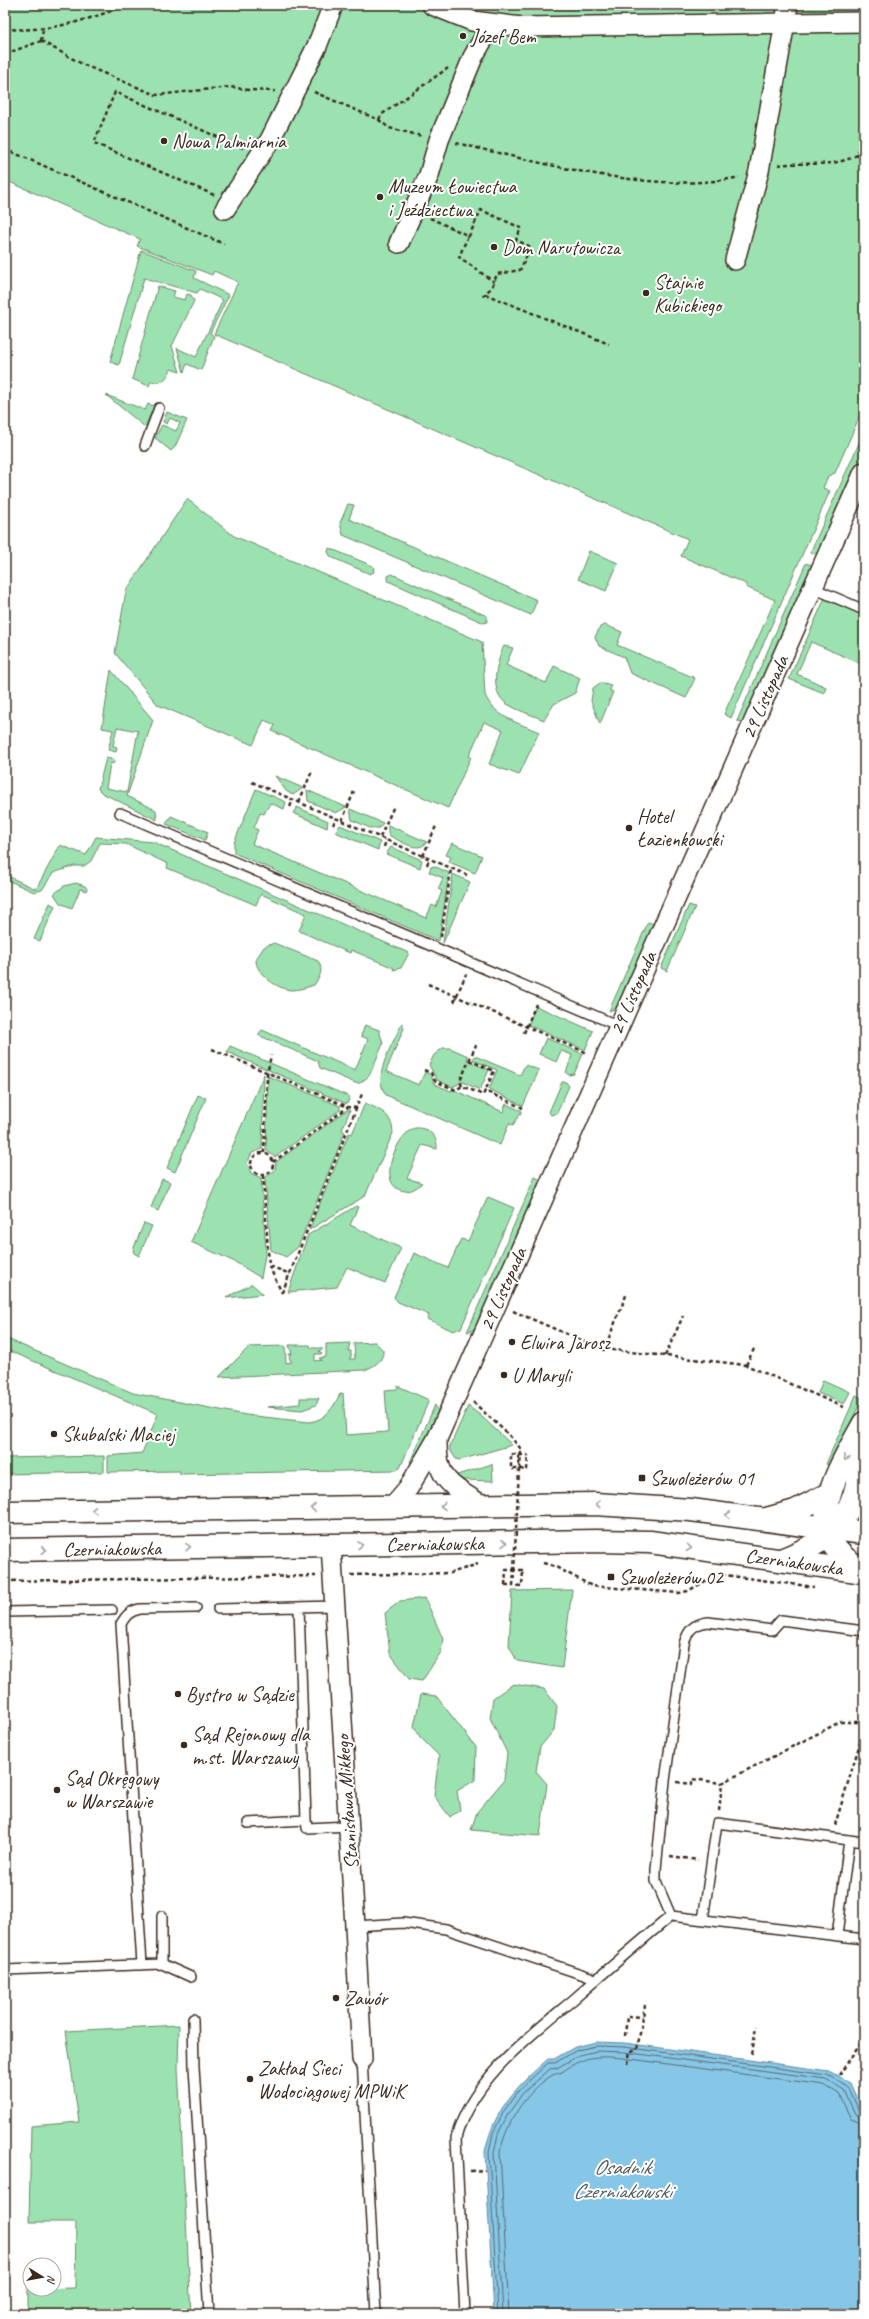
<svg xmlns="http://www.w3.org/2000/svg" width="869" height="2319" font-family="Caveat,sans-serif">
	<rect width="100%" height="100%" fill="#fff"/>
	<filter id="ink" filterUnits="userSpaceOnUse"><feTurbulence type="fractalNoise" baseFrequency=".025" numOctaves="2"/><feDisplacementMap in="SourceGraphic" scale="8" xChannelSelector="R" yChannelSelector="G"/><feConvolveMatrix kernelMatrix="1 2 1 2 8 2 1 2 1" color-interpolation-filters="sRGB"/></filter>
	<g filter="url(#ink)">
		<!-- green -->
		<path fill="#9ce2b0" stroke="#6c8667" d="M5 5H864V406L835 473 828 476 823 488 830 491 826 500 731 718 724 714 775 600 746 587V584L681 556 688 539 214 334 238 282 214 271 212 275 137 246 140 239 5 180Z
			M141 250 196 271 194 278 229 295 210 333 214 336 201 370 187 364 184 372 177 348 196 357 223 300 200 289 197 293 144 278 119 365 110 362Z
			M158 286 175 291 173 297 185 300 187 294 191 295 194 301 172 346 180 372 171 369C167 378 163 385 151 381L149 386 132 379Z
			M106 395 145 410 148 404 154 406 145 427Z
			M167 412 187 420 175 447 171 451 155 438 162 425 176 431 180 423 170 418 167 424 163 422Z
			M864 432V452L819 553H810Z
			M187 499 234 536 482 642 485 695C494 717 519 723 539 732L519 775 489 764 503 730 484 722 469 756 471 757 448 808 272 731 275 725 264 720 253 745 158 705 115 653 126 591Z
			M348 504 354 505 349 519 537 600 531 615 343 535 340 523Z
			M329 548 373 566 374 572 370 574 331 557 328 552Z
			M589 551 618 563 606 591 578 579Z
			M806 563 811 565 812 569 745 722 737 721Z
			M392 574 487 616V622L484 623 388 581V576Z
			M825 598 864 615V665L811 642 797 674 826 687 824 693 789 679Z
			M605 625 622 632 617 645 695 678 686 698 630 673 624 657 599 646 595 637 600 627Z
			M504 646 513 648 506 665 546 683 554 666 580 678 575 693 554 704 544 720C533 715 518 711 507 704 488 691 497 662 504 646Z
			M111 670 153 720 127 796 156 810 157 820 102 793 98 789 106 758 115 760 114 763 110 764 106 788 127 792 138 731 117 727 113 746 117 747 116 752 108 750 113 730 102 728Z
			M600 683 611 686 610 691 613 692 600 724 591 701 593 688Z
			M275 776 303 788 293 795 286 791Z
			M256 789 286 802 284 809 270 803 264 814 260 813 254 828 258 830 252 844 426 918 432 905 436 907 442 891 438 889 443 878 429 872 431 867 434 866 449 873 439 941 234 853V843Z
			M307 790 346 807 336 813 308 801Z
			M297 807 328 821 327 828 293 813Z
			M350 809 383 823 379 828H370L352 820Z
			M171 816 208 832 205 840 166 824Z
			M340 825 380 842 378 850 335 832Z
			M388 825 427 842C418 854 401 841 390 836L388 833Z
			M96 837 153 842 409 953 401 968 393 970 394 968 351 950 350 953 299 931 306 914 261 894 256 905 167 868 168 864 126 844 100 843 91 861 84 866H74L53 873 42 890 34 892 5 879V875L36 889 60 845 86 855Z
			M452 843 482 856 475 873 449 862 451 857 446 855Z
			M391 847 422 860 420 868 386 854Z
			M453 874 470 882 443 943Z
			M76 883 85 886 87 889 86 891 80 889 72 908 60 903 54 894 64 886Z
			M50 903 55 906 40 941 34 939Z
			M689 905 695 907 667 971 661 968Z
			M648 922 654 924 617 1008 609 1011Z
			M274 943 318 961C324 970 320 977 314 985 308 987 299 990 292 990 279 990 255 974 256 959L264 947Z
			M536 1006 593 1031 585 1050 528 1025Z
			M402 1023 404 1028 386 1071 419 1085 425 1072 431 1075 434 1084 451 1091 454 1090 503 1112 506 1104 522 1111 513 1125 509 1124 500 1145 386 1095C371 1075 394 1043 402 1023Z
			M365 1025 379 1030 383 1044 369 1076 360 1083H355L320 1068 318 1061 258 1035 262 1030 355 1070 368 1039 361 1036Z
			M546 1038 583 1054 574 1074 569 1075 566 1073 572 1055 561 1051 556 1062 539 1054Z
			M230 1046 350 1097 347 1104 227 1052Z
			M443 1048H450L468 1056 467 1060 489 1070 480 1090 463 1082 452 1087 437 1080 429 1065 434 1055Z
			M475 1056 520 1075 525 1065 539 1070 523 1106 489 1089 497 1070 473 1060Z
			M264 1074 262 1149 252 1153 247 1163 251 1173 261 1178 266 1250 261 1278 235 1262 191 1242Z
			M268 1076 340 1106V1110L275 1157 266 1150Z
			M562 1082H566L569 1086 557 1113 551 1115 549 1112Z
			M198 1095 206 1098 175 1172 167 1168Z
			M365 1103C381 1110 392 1114 393 1133L365 1196 309 1230 349 1133 352 1134Z
			M347 1110H350L342 1130 345 1132 298 1247 286 1257 271 1250 265 1178 275 1170 276 1162Z
			M415 1128C428 1127 438 1136 437 1149L422 1145 407 1178 422 1183C417 1188 412 1191 405 1191 374 1188 397 1132 415 1128Z
			M535 1177 541 1180 475 1329 467 1332Z
			M162 1179 170 1182 158 1211 151 1208Z
			M488 1197 514 1208 461 1328 453 1331 427 1319 429 1315 398 1302 394 1297 414 1253 448 1268 461 1239 468 1241Z
			M356 1206 358 1207 350 1225 401 1248 385 1283 347 1267 337 1287 288 1292 308 1235Z
			M144 1223 152 1226 139 1256 134 1253 133 1250Z
			M252 1284 263 1294 226 1298 227 1297Z
			M5 1338 133 1393 246 1415 309 1422C326 1420 333 1408 340 1394L343 1393 346 1435 388 1432 385 1390 397 1389 398 1386 429 1400 400 1468 396 1470 180 1474V1471L108 1472V1456L142 1453 158 1414 5 1349Z
			M375 1342 383 1350C384 1361 374 1366 365 1370L219 1377 249 1347 285 1346 286 1363 292 1362 290 1360 289 1354H292L289 1345H310L311 1348H322V1350L319 1351 322 1354H315V1361L322 1360 319 1358 326 1357V1344L350 1343 348 1351H351V1357L349 1359H355L354 1343Z
			M823 1380 850 1392 844 1404 818 1393Z
			M856 1395 860 1397 861 1401 830 1466 826 1464Z
			M300 1398H319L316 1405 302 1410 267 1407 300 1404Z
			M435 1405 438 1412 415 1465 410 1462Z
			M468 1406 480 1415 512 1445 460 1460 456 1459 450 1450V1446Z
			M104 1456V1472L5 1474V1458Z
			M492 1464 493 1481 464 1480 454 1476Z
			M572 1590 562 1668 517 1661 509 1646 512 1591Z
			M425 1598 443 1639 441 1652 422 1681 409 1679 390 1653 385 1613 400 1601Z
			M513 1684 544 1689 557 1706 554 1730 540 1747 536 1771 547 1784 540 1836 471 1830 477 1812 504 1780 507 1753 490 1718 493 1698Z
			M421 1694 436 1696 476 1747 475 1780 457 1791 460 1810 450 1817 434 1796 439 1756 420 1737 414 1726Z
			M179 2025 178 2068 191 2314H28V2287L30 2289 75 2288 76 2222H29L31 2126 79 2122 66 2031Z"/>
		<!-- water -->
		<path fill="#86c7e7" stroke="#688897" d="M596 2042 625 2043 829 2071 851 2083 864 2113V2314H494L485 2152C494 2109 516 2087 548 2059H554L575 2047Z"/>
		<g fill="none" stroke-linecap="round" stroke-linejoin="round">
			<!-- shore -->
			<path stroke="#59696e" stroke-width="1" d="M498 2314 489 2153 493 2133 504 2111 519 2090 548 2063H555L577 2050 596 2046 624 2047 827 2075 848 2086 859 2111 864 2113
				M503 2314 494 2153 498 2134 508 2114 523 2093 550 2069 557 2068 579 2055 597 2051 624 2052 826 2079 844 2090 855 2114 864 2118
				M509 2314 500 2153C506 2123 525 2093 551 2076 554 2074 559 2074 562 2072 568 2068 574 2063 581 2061 594 2055 609 2057 623 2058L824 2085 839 2094 851 2119 864 2124"/>
			<!-- lane casing -->
			<g stroke="#3b2a1e" stroke-width="12">
				<path id="lane" d="M145 446 159 408
					M813 588 864 610
					M120 813 619 1026
					M218 1609 334 1606
					M5 1612 112 1610
					M306 1820 307 1828 349 1826
					M248 1823 306 1820 299 1607
					M162 1916V1964
					M671 1916 656 1881V1869L665 1781 684 1644C688 1630 693 1624 708 1622L772 1630 781 1620 864 1631
					M703 1920 717 1823 864 1842
					M355 1926 403 1923 446 1929 596 1979
					M837 1936 849 1840
					M142 1965 121 1624C126 1615 130 1611 140 1609L196 1608
					M5 1970 162 1964 191 1977
					M193 2019 194 2067 209 2314
					M362 2059 376 2314
					M465 2314 456 2138C471 2080 530 2036 574 1999 606 1971 638 1943 671 1916L864 1939"/>
			</g>
			<!-- street casing -->
			<g stroke="#3b2a1e" stroke-width="22">
				<path id="street" d="M432 5 472 21 522 27 864 22
					M225 209 270 140 317 46 333 5
					M399 243 429 175 439 140 473 57 492 24
					M735 260 759 171 788 5
					M437 1439C436 1480 450 1485 482 1505
					M392 1507 409 1487 437 1439 864 472
					M331 1545 355 1926 362 2059"/>
			</g>
			<!-- secondary casing -->
			<g stroke="#3b2a1e" stroke-width="25">
				<path id="secondary" d="M864 1423C838 1470 794 1537 864 1570
					M766 1519 795 1511 830 1493
					M781 1560C846 1534 850 1519 864 1454"/>
			</g>
			<!-- primary casing -->
			<g stroke="#3b2a1e" stroke-width="25">
				<path id="primary" d="M5 1512 595 1504 691 1510 864 1533
					M5 1550 596 1541 650 1542 864 1572"/>
			</g>
			<!-- path -->
			<path stroke="#3b2a1e" stroke-width="2.5" stroke-dasharray="4 3" stroke-linecap="butt" d="M5 29C51 32 85 21 127 5
				M41 41 84 65 156 95 230 87 249 90 275 91
				M41 41 43 30
				M5 54 41 41
				M314 92 379 120 389 128 422 136
				M379 120 381 115 448 68
				M456 143C539 162 655 196 739 177
				M5 149 224 244
				M857 155 864 160
				M778 165C805 161 832 169 857 155L864 136
				M214 195 94 143 115 92 243 148
				M430 218 469 236 481 210 521 228 516 240 531 247 520 270 497 274 492 287 482 297
				M468 236 459 257 494 282
				M485 294 609 344
				M252 782 467 875
				M299 802 312 771
				M290 807 293 800
				M342 821 355 789
				M333 825 336 818
				M380 837 394 806
				M384 847 386 840
				M423 856 436 826
				M427 865 429 859
				M441 937 451 869
				M428 984 587 1053
				M454 1002 466 974
				M524 1033 536 1004
				M212 1049 348 1107
				M469 1060 494 1071 485 1091
				M424 1070 431 1073 435 1081 456 1090 462 1086 483 1095 485 1091 523 1108
				M462 1086 460 1081 476 1045
				M251 1164a11 11 0 1 1 22 0a11 11 0 1 1-22 0Z
				M264 1153 267 1075 271 1055
				M273 1162 348 1107 357 1108
				M263 1175 269 1266 282 1293
				M270 1266 290 1274
				M282 1293 362 1094
				M513 1311 604 1350 627 1293
				M605 1347 613 1350 746 1365 846 1408
				M665 1356 683 1316
				M746 1365 755 1347
				M473 1402 508 1434 521 1449 520 1469H511V1454L519 1455V1469
				M520 1469 527 1470 528 1455
				M543 1563 554 1566 592 1586 679 1593 688 1591 717 1574 814 1587
				M351 1575 451 1573 478 1564
				M5 1581 316 1576
				M505 1585 506 1570H514
				M513 1586 514 1570H523L522 1586 513 1585 514 1571
				M677 1782 692 1784V1779L722 1783
				M719 1811 722 1783 840 1722H864
				M835 1825 864 1730
				M670 1856 698 1860
				M625 2036 627 2016 643 2017
				M752 2054 756 2026
				M628 2064 630 2051 637 2050 645 2005
				M839 2075 864 2039
				M858 2083 864 2081
				M470 2171 485 2170"/>
			<!-- lane -->
			<use href="#lane" stroke="#fff" stroke-width="9"/>
			<!-- street -->
			<use href="#street" stroke="#fff" stroke-width="19"/>
			<!-- secondary -->
			<use href="#secondary" stroke="#fff" stroke-width="22"/>
			<!-- primary -->
			<use href="#primary" stroke="#fff" stroke-width="22"/>
			<!-- path-bridge -->
			<path stroke="#3b2a1e" stroke-width="2.5" stroke-dasharray="4 3" stroke-linecap="butt" d="M519 1455H528
				M514 1571 519 1469
				M505 1585H513"/>
		</g>
		<!-- one-way arrows -->
		<defs><path id="oneway-chevron" d="M-2-3.5L2.5 0L-2 3.5" fill="none" stroke-width="1.6" stroke-linecap="round" stroke-linejoin="round"/></defs>
		<g stroke="#a79f9a">
			<use href="#oneway-chevron" transform="translate(846 1458) rotate(114)"/>
			<use href="#oneway-chevron" transform="translate(598 1504) rotate(-178)"/>
			<use href="#oneway-chevron" transform="translate(443 1506) rotate(179)"/>
			<use href="#oneway-chevron" transform="translate(313 1508) rotate(179)"/>
			<use href="#oneway-chevron" transform="translate(94 1510) rotate(179)"/>
			<use href="#oneway-chevron" transform="translate(728 1515) rotate(-173)"/>
			<use href="#oneway-chevron" transform="translate(504 1543) rotate(-1)"/>
			<use href="#oneway-chevron" transform="translate(360 1545) rotate(-1)"/>
			<use href="#oneway-chevron" transform="translate(188 1547) rotate(-1)"/>
			<use href="#oneway-chevron" transform="translate(689 1548) rotate(8)"/>
			<use href="#oneway-chevron" transform="translate(44 1550) rotate(-1)"/>
		</g>
	</g>
	<!-- markers -->
	<g fill="#3b2a1e" stroke="#fff" stroke-width="1.5">
		<circle cx="463" cy="36" r="4"/>
		<circle cx="164" cy="141" r="4"/>
		<circle cx="380" cy="197" r="4"/>
		<circle cx="494" cy="247" r="4"/>
		<circle cx="646" cy="293" r="4"/>
		<circle cx="629" cy="828" r="4"/>
		<circle cx="512" cy="1342" r="4"/>
		<circle cx="504" cy="1375" r="4"/>
		<circle cx="54" cy="1434" r="4"/>
		<rect x="638" y="1474" width="8" height="8" rx="2"/>
		<rect x="607" y="1573" width="8" height="8" rx="2"/>
		<circle cx="178" cy="1694" r="4"/>
		<circle cx="184" cy="1745" r="4"/>
		<circle cx="57" cy="1790" r="4"/>
		<circle cx="336" cy="1998" r="4"/>
		<circle cx="250" cy="2079" r="4"/>
	</g>
	<g text-anchor="middle" dominant-baseline="central" stroke-width="4" stroke-linejoin="round" paint-order="stroke">
		<!-- poi labels -->
		<g font-size="20" fill="#3b2a1e" stroke="#fff" text-anchor="start">
			<text x="471" y="36">Józef Bem</text>
			<text x="172" y="141">Nowa Palmiarnia</text>
			<text x="388" y="186">Muzeum Łowiectwa<tspan x="388" dy="23">i Jeździectwa</tspan></text>
			<text x="502" y="247">Dom Narutowicza</text>
			<text x="654" y="282">Stajnie<tspan x="654" dy="23">Kubickiego</tspan></text>
			<text x="637" y="816">Hotel<tspan x="637" dy="23">Łazienkowski</tspan></text>
			<text x="520" y="1342">Elwira Jarosz</text>
			<text x="512" y="1375">U Maryli</text>
			<text x="62" y="1434">Skubalski Maciej</text>
			<text x="650" y="1478">Szwoleżerów 01</text>
			<text x="619" y="1577">Szwoleżerów 02</text>
			<text x="186" y="1694">Bystro w Sądzie</text>
			<text x="192" y="1734">Sąd Rejonowy dla<tspan x="192" dy="23">m.st. Warszawy</tspan></text>
			<text x="65" y="1778">Sąd Okręgowy<tspan x="65" dy="23">w Warszawie</tspan></text>
			<text x="344" y="1998">Zawór</text>
			<text x="258" y="2068">Zakład Sieci<tspan x="258" dy="23">Wodociągowej MPWiK</tspan></text>
		</g>
		<!-- street labels -->
		<g font-size="20" fill="#3b2a1e" stroke="#fff">
			<text transform="translate(765 697) rotate(-66)">29 Listopada</text>
			<text transform="translate(633 993) rotate(-66)">29 Listopada</text>
			<text transform="translate(503 1289) rotate(-66)">29 Listopada</text>
			<text transform="translate(435 1544) rotate(-1)">Czerniakowska</text>
			<text transform="translate(112 1549) rotate(-1)">Czerniakowska</text>
			<text transform="translate(794 1562) rotate(8)">Czerniakowska</text>
			<text transform="translate(347 1802) rotate(-94)">Stanisława Mikkego</text>
		</g>
		<!-- water labels -->
		<g font-size="21" font-style="italic" fill="#52595a" stroke="#fff">
			<text x="622" y="2167">Osadnik<tspan x="622" dy="24">Czerniakowski</tspan></text>
		</g>
	</g>
	<!-- margin -->
	<rect width="869" height="2319" fill="none" stroke="#fff" stroke-width="20"/>
	<rect x="10" y="10" width="849" height="2299" fill="none" stroke="#3b2a1e" stroke-width="1.5" filter="url(#ink)"/>
	<!-- north arrow -->
	<g transform="translate(42 2277) rotate(101)"><circle r="19" fill="#ffffff" stroke="#b1aaa5"/>
	<path d="M0-3L7 15L0 10L-7 15Z" fill="#3b2a1e"/>
	<text y="-6" font-size="11" font-weight="bold" text-anchor="middle" fill="#3b2a1e">N</text>
	</g>
</svg>
